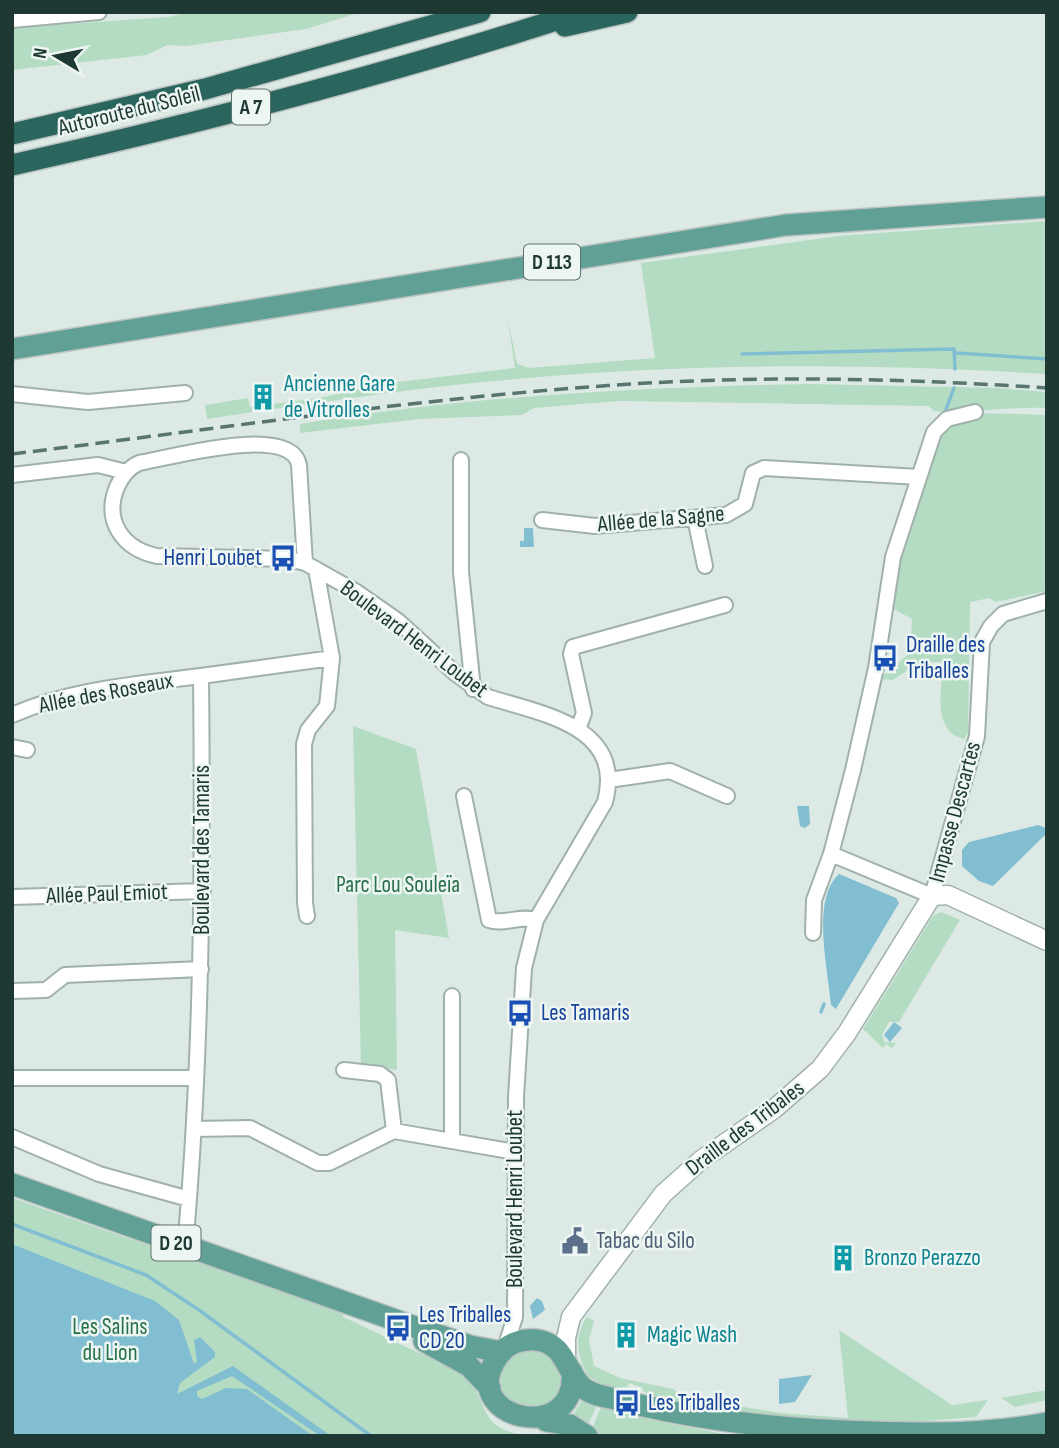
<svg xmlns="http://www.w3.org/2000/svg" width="1059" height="1448" font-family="'Sofia Sans Condensed',sans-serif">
	<rect width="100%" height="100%" fill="#dde9e5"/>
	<!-- green -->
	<path fill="#b4dcc2" d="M190 12H361L306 29 186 46 167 45 147 55 12 70V28L168 17Z
		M1047 221V374C870 363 694 363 517 379 413 388 310 404 207 419L205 405 248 398 250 407 319 398 382 384 515 368 508 320 517 364 529 368 655 358 641 263 838 236Z
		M809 384 998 388 1047 392V408C1009 406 971 414 934 411L929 406 619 401 534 408 522 415 419 419 300 433V424C468 396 638 387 809 384Z
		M1020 414 1047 415V591L995 602 990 598 970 602 968 733 964 739C931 731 942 688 943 662H920L893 680 879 679 910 653 912 619 892 608C896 573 921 453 943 428 959 410 998 414 1020 414Z
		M353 726 416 749 449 938 395 930 397 1070 361 1064Z
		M941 912 960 920 899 1022H889L882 1035 884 1042 896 1043 892 1048 886 1044 883 1048 863 1029 933 916Z
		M12 1198 343 1313V1317C368 1328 392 1341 417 1352 430 1358 446 1361 457 1368 493 1393 469 1431 532 1436H12Z
		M587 1317 594 1321 589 1340 594 1366 620 1378 673 1389 687 1398 781 1413 848 1418 839 1330 952 1405 988 1400 976 1417 901 1423 795 1422 661 1402 643 1391V1388L629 1383 627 1387 609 1388 589 1377C577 1356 573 1338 587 1317Z
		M531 1349C558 1355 568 1379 553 1402L525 1413 500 1393C499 1370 505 1353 531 1349Z
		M1047 1390V1400L1015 1407 1001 1398Z
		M582 1400 597 1405 588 1425 572 1417Z
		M601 1407 651 1420 724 1434 599 1436 592 1429Z"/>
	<!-- water -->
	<path fill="#82bed1" d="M524 528H533L534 547H520V541H524Z
		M797 806H809L810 824 805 828 800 826Z
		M1038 825 1046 828 1045 835 993 886 979 881 962 866V850L969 842Z
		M839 874 896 898 899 903 836 1009 831 1005C828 970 811 899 839 874Z
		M894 1022 902 1028 890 1042 884 1035Z
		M12 1244 155 1301 179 1320 194 1364 197 1361 194 1340 200 1337 215 1352V1357L180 1383 177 1394 233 1366 331 1436H320L232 1376 197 1391V1396L202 1399 226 1388 247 1389 313 1436H12Z
		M537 1298 542 1301 545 1310 533 1319 530 1306Z
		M812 1375 795 1402 779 1404V1379Z"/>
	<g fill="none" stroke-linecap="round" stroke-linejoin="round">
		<!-- stream -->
		<path stroke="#82bed1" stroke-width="3.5" d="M956 353 1047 359
			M742 354 954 349 955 369
			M946 409 954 388
			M821 1012 824 1004
			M12 1224 146 1275 199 1310 371 1436"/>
		<!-- minor casing -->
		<g stroke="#a0b1ac" stroke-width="18">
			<path id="minor" d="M12 20 99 12
				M12 394 88 402 185 393
				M461 460V572L473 689
				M12 475 98 465 126 472
				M695 518 705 566
				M542 520 595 526 726 515 745 504 753 473 764 468 919 477
				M305 563 299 465C291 423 169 458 139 463 128 468 122 476 117 487 103 521 123 549 157 556L288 559 305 563 355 591 398 621 455 673 488 697C542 714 625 726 605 802L536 920 524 968 516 1097 515 1317 505 1348
				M12 715C72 689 137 684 201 676
				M578 729 584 713 571 654 573 647 725 605
				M12 747 27 750
				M609 780 670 771 727 796
				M464 796 489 920C504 925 520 915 536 920
				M831 854 932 896 977 736 982 642 991 626 1003 614 1047 601
				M12 897 203 891
				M307 916 305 903 304 744 308 730 327 706 332 658
				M813 933 814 900 831 854 853 770 876 668 893 557 934 432 947 419 975 412
				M12 991 46 990 65 975 201 969
				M344 1070 380 1074 388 1080 394 1131
				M12 1078H196
				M194 1129 250 1128 318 1163H329L394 1131 515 1152
				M12 1137 99 1174 189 1199
				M452 1140V996
				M185 1247C202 1057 203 867 201 676L332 658 316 569"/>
		</g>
		<!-- tertiary casing -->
		<g stroke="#a0b1ac" stroke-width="21">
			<path id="tertiary" d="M566 1359V1338L571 1317 663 1194 701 1160 774 1109 820 1069 847 1033 932 896 948 895 1047 941"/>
		</g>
		<!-- primary casing -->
		<g stroke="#bcc4c2" stroke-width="24">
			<path id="primary" d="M12 349 786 225 1047 207
				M12 1184 412 1326 470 1346 502 1352
				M424 1341 469 1366 490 1388
				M572 1372C578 1448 452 1418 499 1355 508 1343 522 1339 536 1340 565 1343 565 1370 582 1387 590 1394 601 1396 611 1398 698 1421 784 1430 873 1432 932 1434 988 1434 1047 1423
				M546 1421 570 1425 587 1436"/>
		</g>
		<!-- motorway casing -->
		<g stroke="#bcc4c2" stroke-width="24">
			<path id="motorway" d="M565 26 627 12
				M12 134 205 89 480 12
				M12 165C204 122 394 73 581 12"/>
		</g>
		<!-- minor -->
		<use href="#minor" stroke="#fff" stroke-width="14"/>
		<!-- tertiary -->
		<use href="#tertiary" stroke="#fff" stroke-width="18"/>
		<!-- primary -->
		<use href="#primary" stroke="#60a095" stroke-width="21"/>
		<!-- motorway -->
		<use href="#motorway" stroke="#2a655e" stroke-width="21"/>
		<!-- rail -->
		<path stroke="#587570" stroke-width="3.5" stroke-dasharray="14 7" stroke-linecap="butt" d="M12 454C209 430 405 400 602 386 750 375 899 378 1047 388"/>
	</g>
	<!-- icons -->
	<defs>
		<g id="building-bare" transform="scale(2.1)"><path d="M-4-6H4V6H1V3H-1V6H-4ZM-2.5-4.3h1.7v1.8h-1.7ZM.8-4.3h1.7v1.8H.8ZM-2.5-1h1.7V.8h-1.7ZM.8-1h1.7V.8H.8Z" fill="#0f9aa8" stroke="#edf6f2" stroke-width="2.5" paint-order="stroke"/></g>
		<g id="bus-bare" transform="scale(2.1)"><path d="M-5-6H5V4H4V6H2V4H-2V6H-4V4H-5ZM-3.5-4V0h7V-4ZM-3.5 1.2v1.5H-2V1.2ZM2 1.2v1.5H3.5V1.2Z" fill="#1a4fb4" stroke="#edf6f2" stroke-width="2.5" paint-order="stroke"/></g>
		<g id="civic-bare" transform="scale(2.1)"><path d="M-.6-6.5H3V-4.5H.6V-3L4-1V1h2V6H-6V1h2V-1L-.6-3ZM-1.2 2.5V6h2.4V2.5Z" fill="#5c6f8a" stroke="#edf6f2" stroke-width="2.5" paint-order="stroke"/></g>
	</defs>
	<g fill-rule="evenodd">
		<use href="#building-bare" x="263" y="397"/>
		<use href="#bus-bare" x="283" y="558"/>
		<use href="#bus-bare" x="885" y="658"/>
		<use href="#bus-bare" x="520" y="1013"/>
		<use href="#civic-bare" x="575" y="1241"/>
		<use href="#building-bare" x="843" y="1258"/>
		<use href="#bus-bare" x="398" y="1328"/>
		<use href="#building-bare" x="626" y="1335"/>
		<use href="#bus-bare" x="627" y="1403"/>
	</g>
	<g text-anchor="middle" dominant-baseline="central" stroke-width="5" stroke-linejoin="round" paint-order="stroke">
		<!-- shield labels -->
		<g fill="#edf6f2" stroke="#5c726d" stroke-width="2">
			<rect x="232" y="89.5" width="38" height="35" rx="5"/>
			<rect x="524" y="244.5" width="56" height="35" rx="5"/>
			<rect x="151.5" y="1225.5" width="49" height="35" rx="5"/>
		</g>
		<g font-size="21" font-weight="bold" fill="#1e3934">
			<text x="251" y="107">A 7</text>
			<text x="552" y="262">D 113</text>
			<text x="176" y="1243">D 20</text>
		</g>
		<!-- street labels -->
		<g font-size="23" fill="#1e3934" stroke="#edf6f2">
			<text transform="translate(129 111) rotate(-14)">Autoroute du Soleil</text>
			<text transform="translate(661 519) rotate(-5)">Allée de la Sagne</text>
			<text transform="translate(414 639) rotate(37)">Boulevard Henri Loubet</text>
			<text transform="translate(106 693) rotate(-11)">Allée des Roseaux</text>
			<text transform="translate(955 812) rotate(-75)">Impasse Descartes</text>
			<text transform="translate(202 850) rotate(-90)">Boulevard des Tamaris</text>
			<text transform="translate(107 894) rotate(-2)">Allée Paul Emiot</text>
			<text transform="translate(745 1128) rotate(-37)">Draille des Tribales</text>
			<text transform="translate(515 1199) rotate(-90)">Boulevard Henri Loubet</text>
		</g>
		<!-- culture labels -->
		<g font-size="23" fill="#0d838f" stroke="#edf6f2" text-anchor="start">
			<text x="284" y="384">Ancienne Gare<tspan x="284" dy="26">de Vitrolles</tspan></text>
			<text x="864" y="1258">Bronzo Perazzo</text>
			<text x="647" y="1335">Magic Wash</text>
		</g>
		<!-- transit labels -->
		<g font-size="23" fill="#164399" stroke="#edf6f2" text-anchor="start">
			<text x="262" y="558" text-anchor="end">Henri Loubet</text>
			<text x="906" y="645">Draille des<tspan x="906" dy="26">Triballes</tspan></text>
			<text x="541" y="1013">Les Tamaris</text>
			<text x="419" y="1315">Les Triballes<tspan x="419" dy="26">CD 20</tspan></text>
			<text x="648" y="1403">Les Triballes</text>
		</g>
		<!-- park labels -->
		<g font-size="23" fill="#28704a" stroke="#edf6f2">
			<text x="398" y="885">Parc Lou Souleïa</text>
			<text x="110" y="1327">Les Salins<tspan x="110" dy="26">du Lion</tspan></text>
		</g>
		<!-- service labels -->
		<g font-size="23" fill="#4e5e75" stroke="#edf6f2" text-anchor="start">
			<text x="596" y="1241">Tabac du Silo</text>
		</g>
	</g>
	<!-- border -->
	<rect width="1059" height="1448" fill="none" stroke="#1e3934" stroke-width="28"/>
	<!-- north arrow -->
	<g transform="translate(56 56) rotate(280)" stroke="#edf6f2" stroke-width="5" paint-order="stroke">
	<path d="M0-5L12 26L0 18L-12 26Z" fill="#1e3934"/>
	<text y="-10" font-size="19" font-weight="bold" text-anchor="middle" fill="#1e3934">N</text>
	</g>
</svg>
